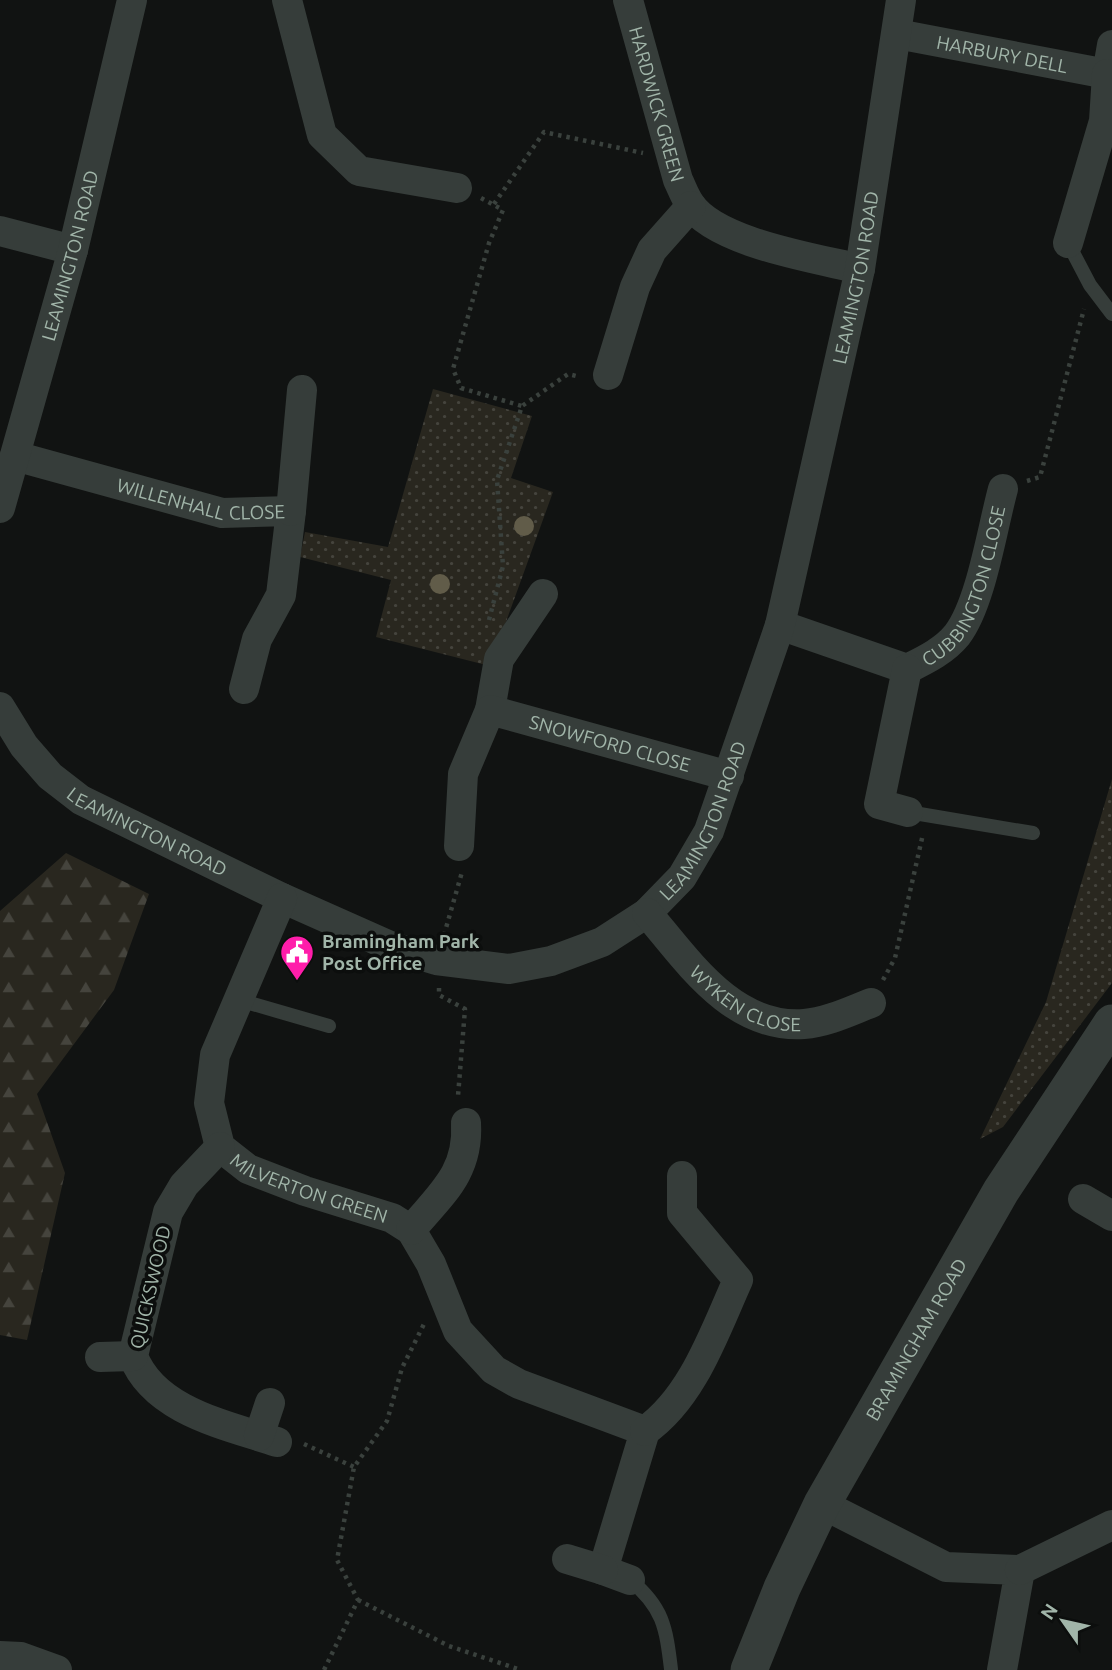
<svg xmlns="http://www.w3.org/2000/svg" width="1112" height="1670" font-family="Ubuntu,sans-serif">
	<defs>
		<pattern id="grass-dots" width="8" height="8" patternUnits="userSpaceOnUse" patternTransform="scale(1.75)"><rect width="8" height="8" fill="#29271f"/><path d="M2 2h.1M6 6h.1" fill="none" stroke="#45443d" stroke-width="1.8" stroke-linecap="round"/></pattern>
		<pattern id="forest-firs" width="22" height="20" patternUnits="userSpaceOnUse" patternTransform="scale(1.75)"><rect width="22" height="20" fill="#29271f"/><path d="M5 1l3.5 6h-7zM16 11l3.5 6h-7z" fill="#45443d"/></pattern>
	</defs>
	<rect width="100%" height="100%" fill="#111312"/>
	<!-- grass -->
	<path fill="url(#grass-dots)" d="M433 389 532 416 511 478 553 492 490 666 376 637 391 580 300 557 305 532 388 547Z
		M1112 779V983L1003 1127 980 1139 1046 1002Z"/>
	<!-- forest -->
	<path fill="url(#forest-firs)" d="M66 853 149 894 114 990 37 1094 65 1173 27 1340 0 1335V911Z"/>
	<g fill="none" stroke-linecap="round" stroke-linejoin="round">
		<!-- path -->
		<path stroke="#3a413d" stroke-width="4.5" stroke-dasharray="3.5 5" stroke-linecap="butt" d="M481 198 503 210 489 243 453 369 461 388 522 406
			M494 204 544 132 643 153
			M1027 481 1040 477 1084 309
			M489 620 503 566 497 480 522 406 568 374 580 377
			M444 935 462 872
			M883 980 895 958 923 834
			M439 988V995L465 1009 458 1096
			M304 1444 354 1467
			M358 1600 449 1646 521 1670
			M324 1670 358 1600 337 1560 354 1467 387 1421 402 1368 425 1322"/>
		<!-- service -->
		<path stroke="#363d3a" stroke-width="14" d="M1068 243 1090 285 1112 314
			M908 812 1033 833
			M239 1000 329 1026
			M630 1580C663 1607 666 1627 671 1669"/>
		<!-- minor -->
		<g stroke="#363d3a" stroke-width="30">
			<path d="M287 0 322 135 359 171 457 188"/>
			<path id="s1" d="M628 0 678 180C682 188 685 197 690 204 716 243 815 258 860 269"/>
			<path id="s2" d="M897 34 1107 74 1112 45"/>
			<path d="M0 231 73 250"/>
			<path d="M1068 243 1104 121 1107 74"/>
			<path d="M608 375 635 287 652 250 691 206"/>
			<path id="s3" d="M15 456 222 513 291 511 281 595 257 639 244 689"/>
			<path id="s4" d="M0 508 73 250 132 0"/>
			<path d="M291 511 302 390"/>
			<path id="s5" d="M780 625 907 669C925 660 944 651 957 635 981 604 992 529 1003 489"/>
			<path d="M907 669 879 804 908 812"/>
			<path id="s6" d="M0 707 24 746 50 776 81 800 282 898 390 946 436 960 509 969 551 961 602 942 647 913 682 877 709 831 780 625 860 269 901 0"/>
			<path d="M490 710 499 659 543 594"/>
			<path id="s7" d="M459 846 463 774 490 710 729 776"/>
			<path id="s8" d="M282 898 215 1055 209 1103 220 1147 248 1169 305 1191 392 1218 411 1230 431 1264 458 1331 494 1370 519 1384 645 1431 603 1570 630 1580"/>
			<path id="s9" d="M647 913C688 961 732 1029 804 1024 828 1022 850 1011 871 1003"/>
			<path d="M220 1147 184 1185 168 1212 133 1356C154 1411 226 1425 277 1442"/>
			<path d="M1083 1199 1112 1216"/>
			<path d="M411 1230C441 1194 469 1173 466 1123"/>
			<path d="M100 1357 133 1356"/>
			<path d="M645 1431C693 1397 714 1333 738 1280L682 1213V1176"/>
			<path d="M259 1436 270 1403"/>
			<path d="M822 1504 946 1567 1020 1570 1002 1670"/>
			<path d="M567 1559 603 1570"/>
			<path d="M1020 1570 1112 1525"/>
			<path d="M0 1656 21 1657 57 1670"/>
		</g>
		<!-- tertiary -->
		<path stroke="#363d3a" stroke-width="37" id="s10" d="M749 1670 782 1588 822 1504 1001 1191 1112 1023"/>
	</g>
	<!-- trees -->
	<g fill="#615c49">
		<circle cx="524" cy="526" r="10"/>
		<circle cx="440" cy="584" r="10"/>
	</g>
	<!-- icons -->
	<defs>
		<g id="civic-pin" transform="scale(1.75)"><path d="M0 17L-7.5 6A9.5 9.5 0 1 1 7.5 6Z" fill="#ff1daa" stroke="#0c0e0d"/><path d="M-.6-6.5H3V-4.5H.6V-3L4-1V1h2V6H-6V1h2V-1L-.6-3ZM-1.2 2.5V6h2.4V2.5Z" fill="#fff"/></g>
	</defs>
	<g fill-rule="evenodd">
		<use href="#civic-pin" x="297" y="952"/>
	</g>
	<g text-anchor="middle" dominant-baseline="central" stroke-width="7" stroke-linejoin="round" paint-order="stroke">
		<!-- street labels -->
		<g font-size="19" fill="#a1b5a9" stroke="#0c0e0d">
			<text stroke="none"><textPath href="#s2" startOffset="107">HARBURY DELL</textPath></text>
			<text stroke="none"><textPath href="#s1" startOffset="108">HARDWICK GREEN</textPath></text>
			<text stroke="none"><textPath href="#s4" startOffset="262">LEAMINGTON ROAD</textPath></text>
			<text stroke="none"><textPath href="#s6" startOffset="1416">LEAMINGTON ROAD</textPath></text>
			<text stroke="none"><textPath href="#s3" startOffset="192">WILLENHALL CLOSE</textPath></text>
			<text stroke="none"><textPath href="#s5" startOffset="242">CUBBINGTON CLOSE</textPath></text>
			<text stroke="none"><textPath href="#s7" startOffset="266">SNOWFORD CLOSE</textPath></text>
			<text stroke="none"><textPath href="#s6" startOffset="849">LEAMINGTON ROAD</textPath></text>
			<text stroke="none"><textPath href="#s6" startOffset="198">LEAMINGTON ROAD</textPath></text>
			<text stroke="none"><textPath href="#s9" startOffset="135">WYKEN CLOSE</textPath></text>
			<text stroke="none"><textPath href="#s8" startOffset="364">MILVERTON GREEN</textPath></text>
			<text transform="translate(150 1287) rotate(-77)">QUICKSWOOD</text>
			<text stroke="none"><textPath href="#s10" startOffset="371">BRAMINGHAM ROAD</textPath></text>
		</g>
		<!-- poi labels -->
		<g font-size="19" font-weight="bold" fill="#a1b5a9" stroke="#0c0e0d" text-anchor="start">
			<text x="322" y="941">Bramingham Park<tspan x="322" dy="22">Post Office</tspan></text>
		</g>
	</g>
	<!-- north arrow -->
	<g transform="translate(1063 1621) rotate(304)" stroke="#0c0e0d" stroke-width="5" paint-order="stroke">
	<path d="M0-5L12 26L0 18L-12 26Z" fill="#a1b5a9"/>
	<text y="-10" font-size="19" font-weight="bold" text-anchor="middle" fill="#a1b5a9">N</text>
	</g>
</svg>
